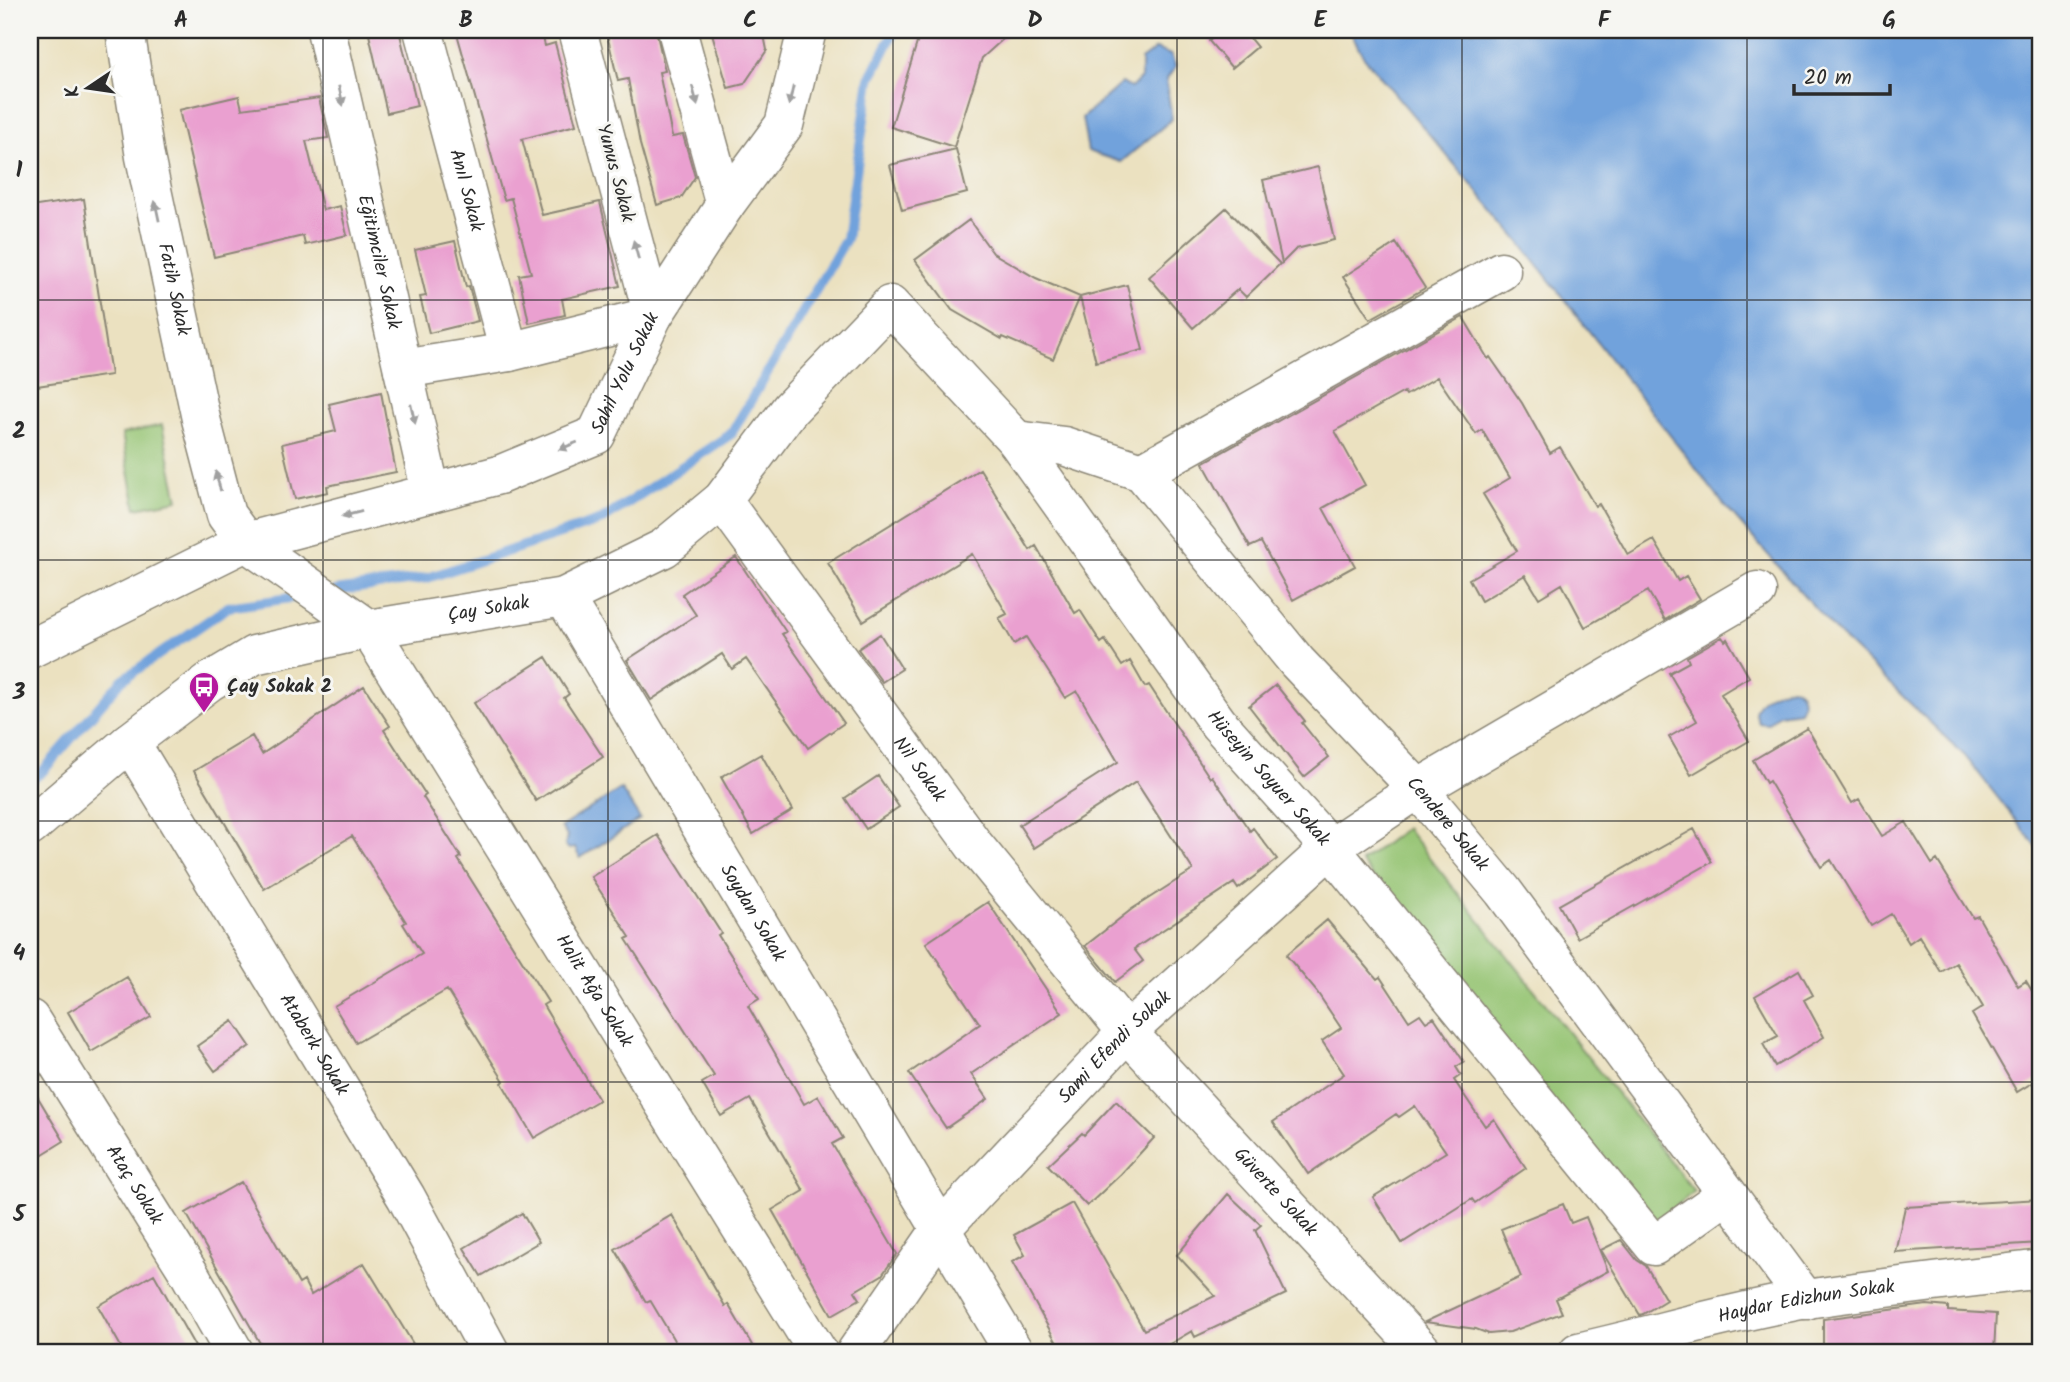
<svg xmlns="http://www.w3.org/2000/svg" width="2070" height="1382" font-family="Kalam,sans-serif">
	<rect width="100%" height="100%" fill="#f6f6f2"/>
	<filter id="ink" filterUnits="userSpaceOnUse"><feTurbulence type="fractalNoise" baseFrequency=".0143" numOctaves="2"/><feDisplacementMap in="SourceGraphic" scale="14" xChannelSelector="R" yChannelSelector="G"/><feConvolveMatrix kernelMatrix="1 2 1 2 8 2 1 2 1" color-interpolation-filters="sRGB"/></filter>
	<filter id="wash" filterUnits="userSpaceOnUse"><feTurbulence type="fractalNoise" baseFrequency=".00686" numOctaves="4" result="noise"/><feDisplacementMap in="SourceGraphic" scale="28" xChannelSelector="R" yChannelSelector="G"/><feGaussianBlur stdDeviation="1.57" result="paint"/><feColorMatrix in="noise" values="0 0 0 0 0 0 0 0 0 0 0 0 0 0 0 0 0 1.4 0 .05"/><feComposite in="paint" operator="in"/></filter>
	<g filter="url(#wash)">
		<rect width="100%" height="100%" fill="#ebe1c0"/>
		<!-- green -->
		<path fill="#97c574" stroke="#617850" stroke-width="2" d="M162 425 178 500 136 508 122 434Z
			M1406 828 1694 1191 1651 1228 1361 862Z"/>
		<!-- water -->
		<path fill="#71a2dc" stroke="#4e6684" stroke-width="2" d="M1350 30H2040V851L1965 756 1839 635 1725 506 1515 236 1363 56Z
			M1156 49 1171 55 1176 67 1166 80 1172 119 1121 162 1088 151 1082 118 1122 83 1131 88 1141 78V60Z
			M1791 687 1797 688C1804 696 1804 702 1800 711L1779 714 1767 724 1759 723 1755 712C1760 696 1775 691 1791 687Z
			M621 789 640 819 580 858 575 848 569 849 565 845 567 836 561 827Z"/>
		<g fill="none" stroke-linecap="round" stroke-linejoin="round">
			<!-- stream -->
			<path stroke="#71a2dc" stroke-width="10" d="M336 591 427 578 602 520 731 434 846 239 870 79 895 30
				M30 781 43 771 122 680 228 607 304 596"/>
		</g>
		<g id="blocks">
			<!-- building -->
			<path fill="#eaa0d0" d="M368 30H399L417 106 387 113Z
				M456 30H541L545 46 555 43 576 125 522 139 542 215 600 202 620 286 562 299 565 315 529 323 519 275 531 273 511 198 504 200Z
				M606 30H656L665 71 659 72 672 137 683 135 695 177 681 198 657 205 640 144 628 79 618 81Z
				M711 30H763L767 50 744 84 728 88Z
				M921 30H1013L982 58 954 147 891 127Z
				M1222 30H1243L1257 47 1232 68 1209 41Z
				M239 96 242 109 319 98 328 138 306 141 323 210 340 206 347 235 305 245 303 236 214 257 179 110Z
				M956 149 967 193 902 210 890 165Z
				M1318 167 1334 240 1296 249 1282 263 1263 180Z
				M84 199 111 375 30 387V207Z
				M1226 208 1280 264 1246 297 1238 289 1193 328 1149 277Z
				M969 220 993 253 1036 278 1080 297 1053 359 1003 337 1002 339 952 310 915 260Z
				M455 241 466 287 469 286 478 321 429 333 420 297 426 296 415 250Z
				M1396 243 1425 288 1370 319 1343 277Z
				M1127 285 1143 350 1096 362 1080 297Z
				M1463 317 1488 359 1490 357 1522 403 1550 453 1560 447 1595 506 1599 504 1628 555 1654 540 1678 581 1686 576 1700 599 1665 620 1648 591 1585 627 1562 584 1539 598 1525 575 1481 601 1469 579 1517 551 1483 494 1510 478 1482 430 1476 434 1437 377 1406 395 1404 392 1335 431 1365 485 1323 508 1355 566 1293 600 1261 542 1250 547 1203 463Z
				M381 392 396 472 327 486 328 492 295 499 282 444 336 431 329 404Z
				M980 469 1030 550 1036 546 1075 613 1080 610 1101 643 1105 640 1122 666 1130 661 1145 687 1149 685 1210 778 1212 776 1250 831 1253 828 1277 859 1238 889 1234 883 1134 949 1143 961 1115 982 1085 946 1132 909 1193 870 1136 782 1034 848 1019 825 1118 762 1077 691 1065 698 1026 637 1014 644 999 618 1007 614 972 554 863 621 828 563Z
				M736 557 786 632 782 634 844 723 808 748 746 659 732 669 722 654 651 700 627 660 696 615 682 594Z
				M880 634 902 669 882 682 858 649Z
				M1722 637 1725 641 1727 639 1749 677 1721 694 1749 741 1691 775 1669 737 1697 721 1669 673 1689 662 1687 657Z
				M546 657 569 694 564 698 603 757 536 801 474 703Z
				M1276 685 1305 721 1302 723 1329 757 1304 777 1249 706Z
				M364 686 390 726 384 730 426 795 423 797 461 857 458 859 548 1002 543 1005 599 1100 534 1138 502 1083 504 1081 447 990 356 1043 334 1006 422 954 403 924 406 922 352 836 264 889 194 771 252 736 262 754Z
				M1807 728 1852 803 1859 799 1882 836 1906 822 1932 864 1937 860 1973 918 1978 916 2018 986 2026 981 2040 1004V1078L2017 1092 1972 1014 1983 1007 1956 963 1941 972 1919 936 1909 943 1891 914 1871 926 1831 860 1821 867 1769 781 1766 783 1753 760Z
				M761 754 793 810 753 834 721 777Z
				M878 776 899 807 866 829 845 798Z
				M1694 829 1712 862 1577 938 1559 905Z
				M658 835 721 933 718 935 759 999 748 1006 804 1104 818 1096 843 1138 832 1144 897 1254 882 1275 855 1291 860 1299 832 1315 772 1210 804 1191 750 1099 721 1116 702 1083 714 1076 626 939 630 937 591 877Z
				M988 902 1062 1013 971 1074 988 1099 946 1128 909 1073 980 1024 926 943Z
				M1327 920 1377 979 1380 977 1409 1021 1420 1014 1426 1022 1434 1017 1464 1062 1456 1067 1461 1075 1454 1080 1485 1126 1494 1119 1526 1168 1475 1203 1472 1199 1402 1243 1373 1197 1446 1152 1415 1106 1399 1117 1396 1114 1308 1174 1273 1122 1344 1074 1322 1041 1341 1028 1317 992 1286 955Z
				M1799 970 1813 995 1804 1000 1824 1037 1775 1066 1763 1044 1778 1036 1755 996Z
				M127 977 151 1017 91 1052 68 1012Z
				M233 1021 250 1046 215 1071 197 1046Z
				M30 1084 64 1141 30 1162Z
				M1116 1101 1154 1138 1121 1174 1087 1206 1048 1165 1082 1133 1084 1135Z
				M241 1182 299 1284 304 1281 311 1295 364 1263 418 1352H265L186 1213Z
				M1228 1194 1261 1225 1255 1230 1286 1294 1195 1337 1192 1331 1156 1352H1062L1012 1262 1025 1255 1014 1235 1072 1203 1144 1330 1215 1296 1177 1255Z
				M2040 1199V1243L1895 1252 1905 1207Z
				M1563 1204 1571 1223 1586 1217 1608 1271 1556 1299 1562 1313 1510 1332 1489 1334 1476 1329 1425 1322 1521 1277 1501 1229Z
				M522 1213 539 1242 481 1276 464 1248Z
				M672 1215 725 1306 728 1304 756 1352H681L650 1300 646 1302 615 1249Z
				M1621 1240 1637 1260 1646 1266 1666 1300 1643 1314 1640 1315 1601 1250Z
				M154 1274 198 1352H124L98 1306Z
				M1927 1305 1948 1307V1311L1996 1314 1994 1352H1823V1319Z"/>
		</g>
	</g>
	<g filter="url(#ink)">
		<use href="#blocks" fill-opacity="0" stroke="#8b8676" stroke-width="2"/>
		<g fill="none" stroke-linecap="round" stroke-linejoin="round">
			<!-- minor casing -->
			<g stroke="#8b8676" stroke-width="41">
				<g id="minor">
					<path id="s1" d="M125 30 145 157 201 419 226 515 246 542 369 629 818 1352"/>
					<path id="s2" d="M326 30 431 493"/>
					<path id="s3" d="M423 30 509 352"/>
					<path d="M677 30 725 205"/>
					<path d="M403 369 509 352 653 316 577 30"/>
					<path id="s4" d="M1016 440 1064 446 1142 472 1297 662 1418 789 1503 891 1806 1300"/>
					<path d="M1142 472 1501 271"/>
					<path id="s5" d="M722 500 974 845 1127 1032 1423 1352"/>
					<path id="s6" d="M564 597 1014 1352"/>
					<path id="s7" d="M30 649 246 542 499 475 596 435 653 316 725 205 784 125 807 30"/>
					<path id="s8" d="M130 742 406 1197 490 1352"/>
					<path id="s9" d="M30 827 130 742 209 682 254 655 369 629 564 597 664 548 722 500 790 409 890 305 1016 440 1218 723 1330 848 1654 1246 1727 1194"/>
					<path id="s10" d="M30 1019 189 1273 234 1352"/>
					<path id="s11" d="M856 1352 941 1229 1127 1032 1330 848 1418 789 1757 591"/>
					<path id="s12" d="M1578 1352C1654 1335 1730 1312 1807 1299 1884 1287 1963 1279 2040 1269"/>
				</g>
			</g>
			<!-- minor -->
			<use href="#minor" stroke="#fff" stroke-width="38"/>
		</g>
		<!-- one-way arrows -->
		<defs><path id="oneway-solid" d="M-6-.8H1V-3.2L6.5 0L1 3.2V.8H-6Z" transform="scale(1.75)"/></defs>
		<g fill="#a0a0a0">
			<use href="#oneway-solid" transform="translate(341 96) rotate(77)"/>
			<use href="#oneway-solid" transform="translate(695 96) rotate(75)"/>
			<use href="#oneway-solid" transform="translate(791 96) rotate(103)"/>
			<use href="#oneway-solid" transform="translate(157 211) rotate(-102)"/>
			<use href="#oneway-solid" transform="translate(636 250) rotate(-105)"/>
			<use href="#oneway-solid" transform="translate(413 414) rotate(77)"/>
			<use href="#oneway-solid" transform="translate(568 446) rotate(158)"/>
			<use href="#oneway-solid" transform="translate(218 481) rotate(-105)"/>
			<use href="#oneway-solid" transform="translate(352 514) rotate(165)"/>
		</g>
	</g>
	<!-- grid -->
	<path fill="none" stroke="#2b2b2b" stroke-width="2" stroke-opacity="0.55" d="M323 30V1352M608 30V1352M893 30V1352M1177 30V1352M1462 30V1352M1747 30V1352M30 300H2040M30 560H2040M30 821H2040M30 1082H2040"/>
	<!-- icons -->
	<defs>
		<g id="bus-pin" transform="scale(1.575)"><path d="M0 17L-7.5 6A9.5 9.5 0 1 1 7.5 6Z" fill="#b5179e" stroke="#f6f6f2"/><path d="M-5-6H5V4H4V6H2V4H-2V6H-4V4H-5ZM-3.5-4V0h7V-4ZM-3.5 1.2v1.5H-2V1.2ZM2 1.2v1.5H3.5V1.2Z" fill="#fff"/></g>
	</defs>
	<g fill-rule="evenodd">
		<use href="#bus-pin" x="204" y="687"/>
	</g>
	<g text-anchor="middle" dominant-baseline="central" stroke-width="6" stroke-linejoin="round" paint-order="stroke">
		<!-- street labels -->
		<g font-size="19" fill="#2b2b2b" stroke="#f6f6f2">
			<text transform="translate(615 173) rotate(75)">Yunus Sokak</text>
			<text stroke="none"><textPath href="#s3" startOffset="166">Anıl Sokak</textPath></text>
			<text stroke="none"><textPath href="#s2" startOffset="238">Eğitimciler Sokak</textPath></text>
			<text stroke="none"><textPath href="#s1" startOffset="264">Fatih Sokak</textPath></text>
			<text stroke="none"><textPath href="#s7" startOffset="676">Sahil Yolu Sokak</textPath></text>
			<text stroke="none"><textPath href="#s9" startOffset="522">Çay Sokak</textPath></text>
			<text stroke="none"><textPath href="#s5" startOffset="334">Nil Sokak</textPath></text>
			<text stroke="none"><textPath href="#s9" startOffset="1650">Hüseyin Soyuer Sokak</textPath></text>
			<text stroke="none"><textPath href="#s4" startOffset="597">Cendere Sokak</textPath></text>
			<text stroke="none"><textPath href="#s6" startOffset="368">Soydan Sokak</textPath></text>
			<text stroke="none"><textPath href="#s1" startOffset="1106">Halit Ağa Sokak</textPath></text>
			<text stroke="none"><textPath href="#s8" startOffset="354">Ataberk Sokak</textPath></text>
			<text stroke="none"><textPath href="#s11" startOffset="401">Sami Efendi Sokak</textPath></text>
			<text stroke="none"><textPath href="#s10" startOffset="196">Ataç Sokak</textPath></text>
			<text stroke="none"><textPath href="#s5" startOffset="887">Güverte Sokak</textPath></text>
			<text stroke="none"><textPath href="#s12" startOffset="234">Haydar Edizhun Sokak</textPath></text>
		</g>
		<!-- poi labels -->
		<g font-size="19" font-weight="bold" fill="#2b2b2b" stroke="#f6f6f2" text-anchor="start">
			<text x="227" y="687">Çay Sokak 2</text>
		</g>
	</g>
	<!-- margin -->
	<rect width="2070" height="1382" fill="none" stroke="#f6f6f2" stroke-width="77"/>
	<!-- north arrow -->
	<g transform="translate(88 88) rotate(257)" stroke="#f6f6f2" stroke-width="5" paint-order="stroke">
	<path d="M0-5L12 26L0 18L-12 26Z" fill="#2b2b2b"/>
	<text y="-10" font-size="19" font-weight="bold" text-anchor="middle" fill="#2b2b2b">K</text>
	</g>
	<!-- scale -->
	<path d="M1794 84v10h96v-10" fill="none" stroke="#2b2b2b" stroke-width="3.5"/>
	<text x="1804" y="84" font-size="21" fill="#2b2b2b" stroke="#f6f6f2" stroke-width="5" paint-order="stroke">20 m</text>
	<rect x="38" y="38" width="1994" height="1306" fill="none" stroke="#2b2b2b" stroke-width="2.5"/>
	<g font-size="23" text-anchor="middle" font-weight="bold" fill="#2b2b2b">
		<text x="181" y="27">A</text>
		<text x="466" y="27">B</text>
		<text x="750" y="27">C</text>
		<text x="1035" y="27">D</text>
		<text x="1320" y="27">E</text>
		<text x="1604" y="27">F</text>
		<text x="1889" y="27">G</text>
		<text x="19" y="177">1</text>
		<text x="19" y="438">2</text>
		<text x="19" y="699">3</text>
		<text x="19" y="960">4</text>
		<text x="19" y="1221">5</text>
	</g>
</svg>
